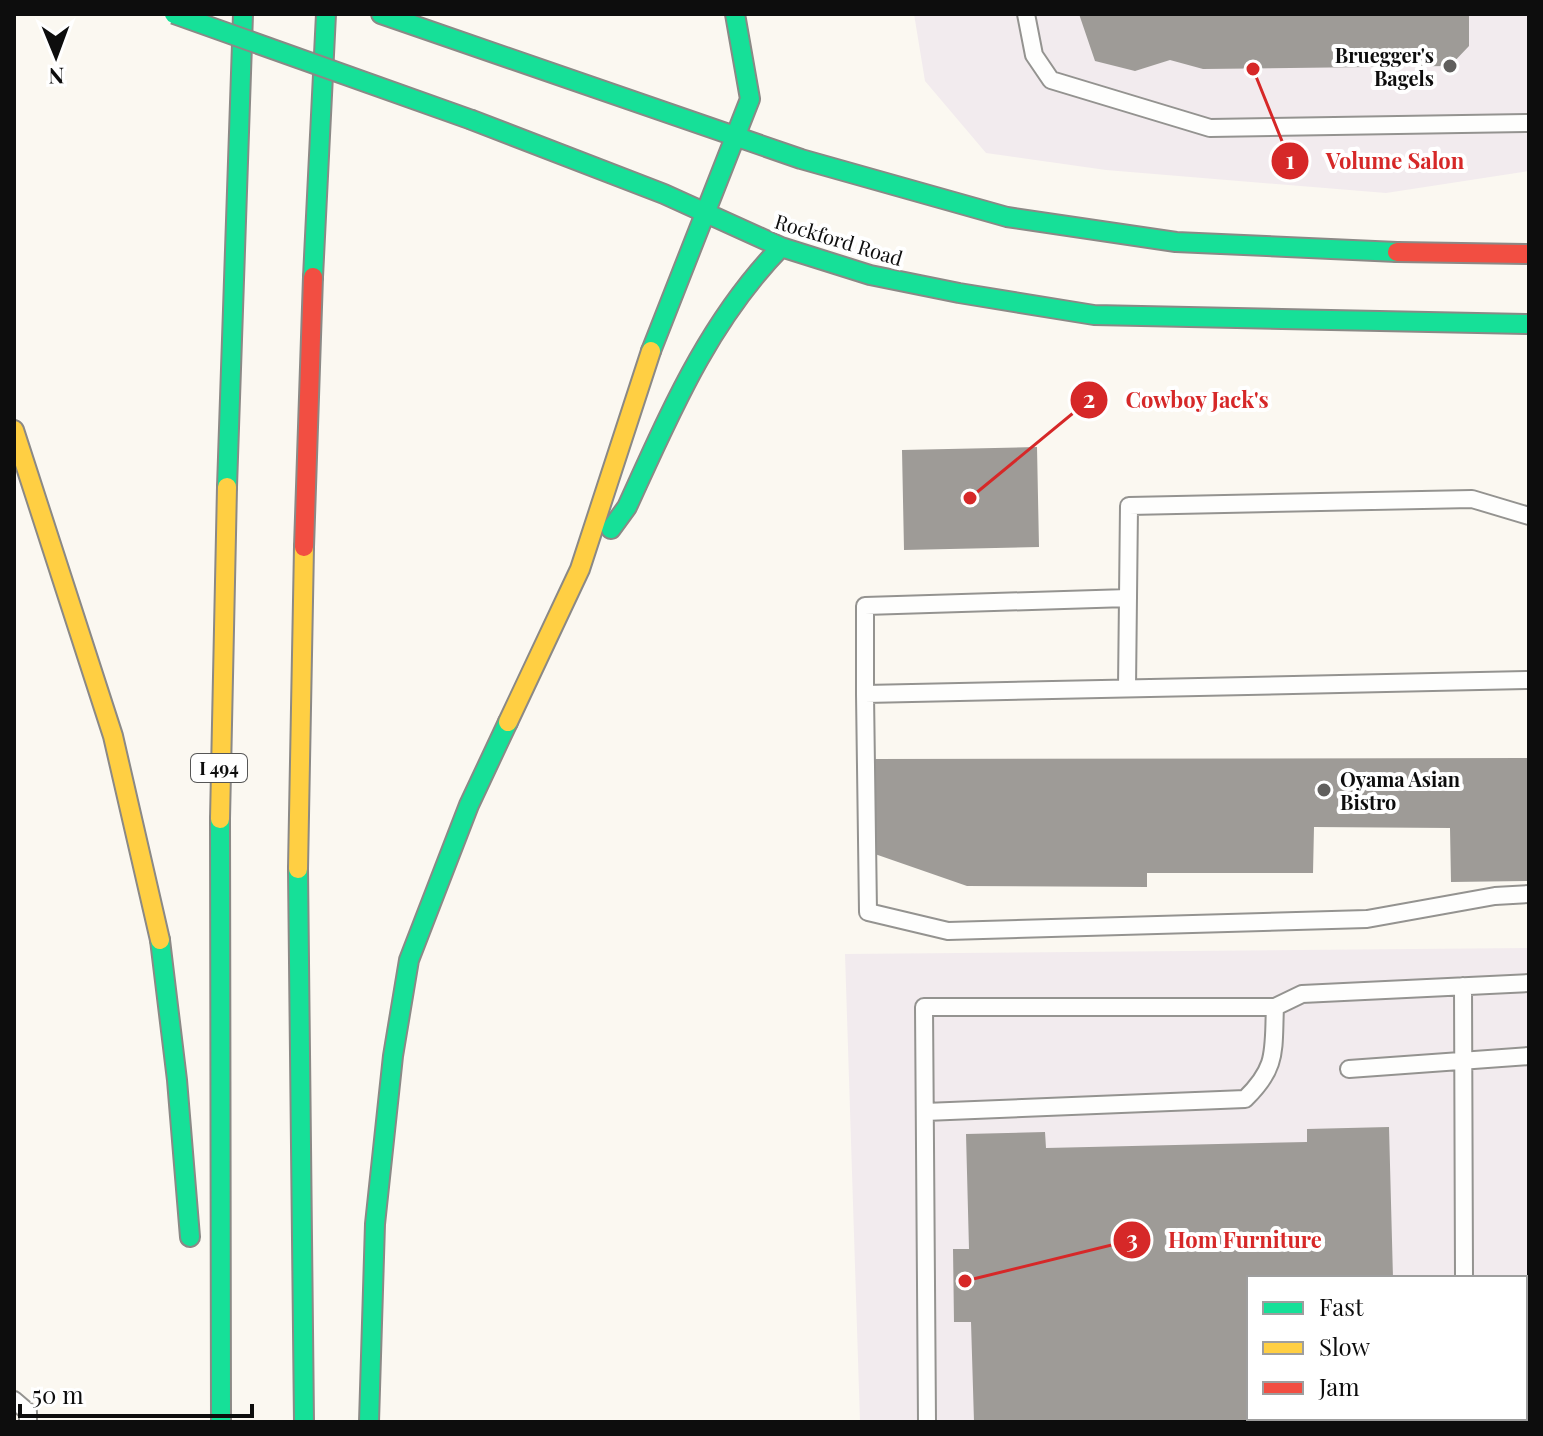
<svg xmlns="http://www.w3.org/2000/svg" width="1543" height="1436" font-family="'Playfair Display',serif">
	<rect width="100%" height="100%" fill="#fbf8f1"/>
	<!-- industrial -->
	<path fill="#f2ebee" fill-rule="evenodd" d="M914 14H1529V171L1386 193 1106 170 986 153 925 81Z
		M1529 948V1422H860L845 954ZM1249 1278H1525V1418H1249Z"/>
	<!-- building -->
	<path fill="#9e9b97" d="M1079 14H1469V46L1450 66 1203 69 1170 60 1135 71 1095 61Z
		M1037 447 1039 547 904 550 902 450Z
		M1529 758V881L1451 882 1450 828 1314 827 1313 873H1147V887L967 886 872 853V759Z
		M1389 1127 1393 1278H1249V1418H1396V1422H974L971 1322H954L953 1249H969L966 1134 1045 1132 1046 1148 1307 1142V1129Z"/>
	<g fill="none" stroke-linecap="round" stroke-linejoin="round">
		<!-- lane casing -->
		<g stroke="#949390" stroke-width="20">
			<path id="lane" d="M1026 14 1034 55 1051 80 1210 128 1529 123
				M1529 680 865 694 868 912 948 931 1367 919 1495 896 1529 894
				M1127 688 1129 506 1472 499 1529 516
				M865 694V606L1128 598
				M1463 986 1464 1278
				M1349 1069 1529 1056
				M925 1112 1245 1099C1278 1067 1273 1051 1275 1007
				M14 1400 28 1412V1422
				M1466 1418V1422
				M927 1422 924 1007H1275L1302 994 1529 983"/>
		</g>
		<!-- fast casing -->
		<g stroke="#8b8986" stroke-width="22">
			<path id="fast" d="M381 14 801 159 1007 217 1176 242 1397 252
				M472 120 664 194 781 247 870 275 959 293 1094 315 1529 324
				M313 277 326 14
				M651 351 750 99 735 14
				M227 487 243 14
				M611 529 627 507C670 413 708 322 781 247
				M220 819 221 1422
				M298 869 304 1422
				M160 940 177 1080 190 1237
				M369 1422 375 1224 393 1056 409 960 469 805 508 722"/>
		</g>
		<!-- slow casing -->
		<g stroke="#8b8986" stroke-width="22">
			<path id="slow" d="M14 430 113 736 160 940
				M508 722 580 569 651 351
				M220 819 227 487
				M298 869 304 547"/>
		</g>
		<!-- jam casing -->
		<g stroke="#8b8986" stroke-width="22">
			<path id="jam" d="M1397 252 1529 254
				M304 547 313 277"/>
		</g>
		<!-- lane -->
		<use href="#lane" stroke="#fefefd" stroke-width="16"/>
		<!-- fast -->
		<use href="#fast" stroke="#16e098" stroke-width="18"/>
		<!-- slow -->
		<use href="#slow" stroke="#ffcf43" stroke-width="18"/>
		<!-- jam -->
		<use href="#jam" stroke="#f24e42" stroke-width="18"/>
		<!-- fast-bridge casing -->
		<g stroke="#8b8986" stroke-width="22" stroke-linecap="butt">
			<path id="fast-bridge" d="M174 14 472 120"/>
		</g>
		<!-- fast-bridge -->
		<use href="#fast-bridge" stroke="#16e098" stroke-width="18"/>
	</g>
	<!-- markers -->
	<g fill="#605f5d" stroke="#fff" stroke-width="3">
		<circle cx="1450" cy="66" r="8"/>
		<circle cx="1324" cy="790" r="8"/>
	</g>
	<g text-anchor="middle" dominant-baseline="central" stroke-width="8" stroke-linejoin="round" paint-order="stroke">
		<!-- shield labels -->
		<rect fill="#fff" stroke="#565656" stroke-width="2" x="191" y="754" width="56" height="28" rx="6"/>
		<g font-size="18" font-weight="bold" fill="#0d0d0d">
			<text x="219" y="768">I 494</text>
		</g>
		<!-- poi labels -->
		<g font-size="20" font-weight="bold" fill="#0d0d0d" stroke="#fff" text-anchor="end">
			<text x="1434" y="54">Bruegger's<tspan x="1434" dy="23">Bagels</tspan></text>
			<text x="1340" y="778" text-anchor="start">Oyama Asian<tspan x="1340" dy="23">Bistro</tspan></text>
		</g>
		<!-- street labels -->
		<g font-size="20" fill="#0d0d0d" stroke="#fff">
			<text transform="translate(839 239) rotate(17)">Rockford Road</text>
		</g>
	</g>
	<!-- callouts -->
	<path fill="none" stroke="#d62828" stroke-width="3" d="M1253 69L1290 161M970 498L1089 400M965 1281L1132 1240"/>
	<g fill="#d62828" stroke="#fff" stroke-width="3">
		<circle cx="1253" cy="69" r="8"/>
		<circle cx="970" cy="498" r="8"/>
		<circle cx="965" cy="1281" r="8"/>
		<circle cx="1290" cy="161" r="20"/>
		<circle cx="1089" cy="400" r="20"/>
		<circle cx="1132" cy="1240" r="20"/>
	</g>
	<g font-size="24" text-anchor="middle" font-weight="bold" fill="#fff">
		<text x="1290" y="169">1</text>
		<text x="1089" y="408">2</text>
		<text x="1132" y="1248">3</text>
	</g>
	<g font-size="22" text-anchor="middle" font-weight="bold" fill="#d62828" stroke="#fff" stroke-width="8" stroke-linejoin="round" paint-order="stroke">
		<text x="1395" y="169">Volume Salon</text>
		<text x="1197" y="408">Cowboy Jack's</text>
		<text x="1245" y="1248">Hom Furniture</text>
	</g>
	<!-- border -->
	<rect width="1543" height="1436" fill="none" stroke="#0d0d0d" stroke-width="32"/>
	<!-- legend -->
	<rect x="1247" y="1276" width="280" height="144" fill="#ffffff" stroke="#9e9e9e" stroke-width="2"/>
	<rect x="1263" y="1302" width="40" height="12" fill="#16e098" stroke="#9e9e9e" stroke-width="2"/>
	<text x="1319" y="1316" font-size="24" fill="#0d0d0d">Fast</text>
	<rect x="1263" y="1342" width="40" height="12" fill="#ffcf43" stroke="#9e9e9e" stroke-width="2"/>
	<text x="1319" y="1356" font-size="24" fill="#0d0d0d">Slow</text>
	<rect x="1263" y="1382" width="40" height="12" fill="#f24e42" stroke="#9e9e9e" stroke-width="2"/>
	<text x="1319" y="1396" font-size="24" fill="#0d0d0d">Jam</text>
	<!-- north arrow -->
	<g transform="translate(56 56) rotate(179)" stroke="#ffffff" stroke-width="6" paint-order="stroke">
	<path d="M0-6L14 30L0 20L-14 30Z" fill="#0d0d0d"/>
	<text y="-12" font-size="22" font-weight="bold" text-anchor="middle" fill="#0d0d0d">N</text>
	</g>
	<!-- scale -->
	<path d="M20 1404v12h232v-12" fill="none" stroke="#0d0d0d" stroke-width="4"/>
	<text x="32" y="1404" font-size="24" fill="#0d0d0d" stroke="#ffffff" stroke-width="6" paint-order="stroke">50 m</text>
</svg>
